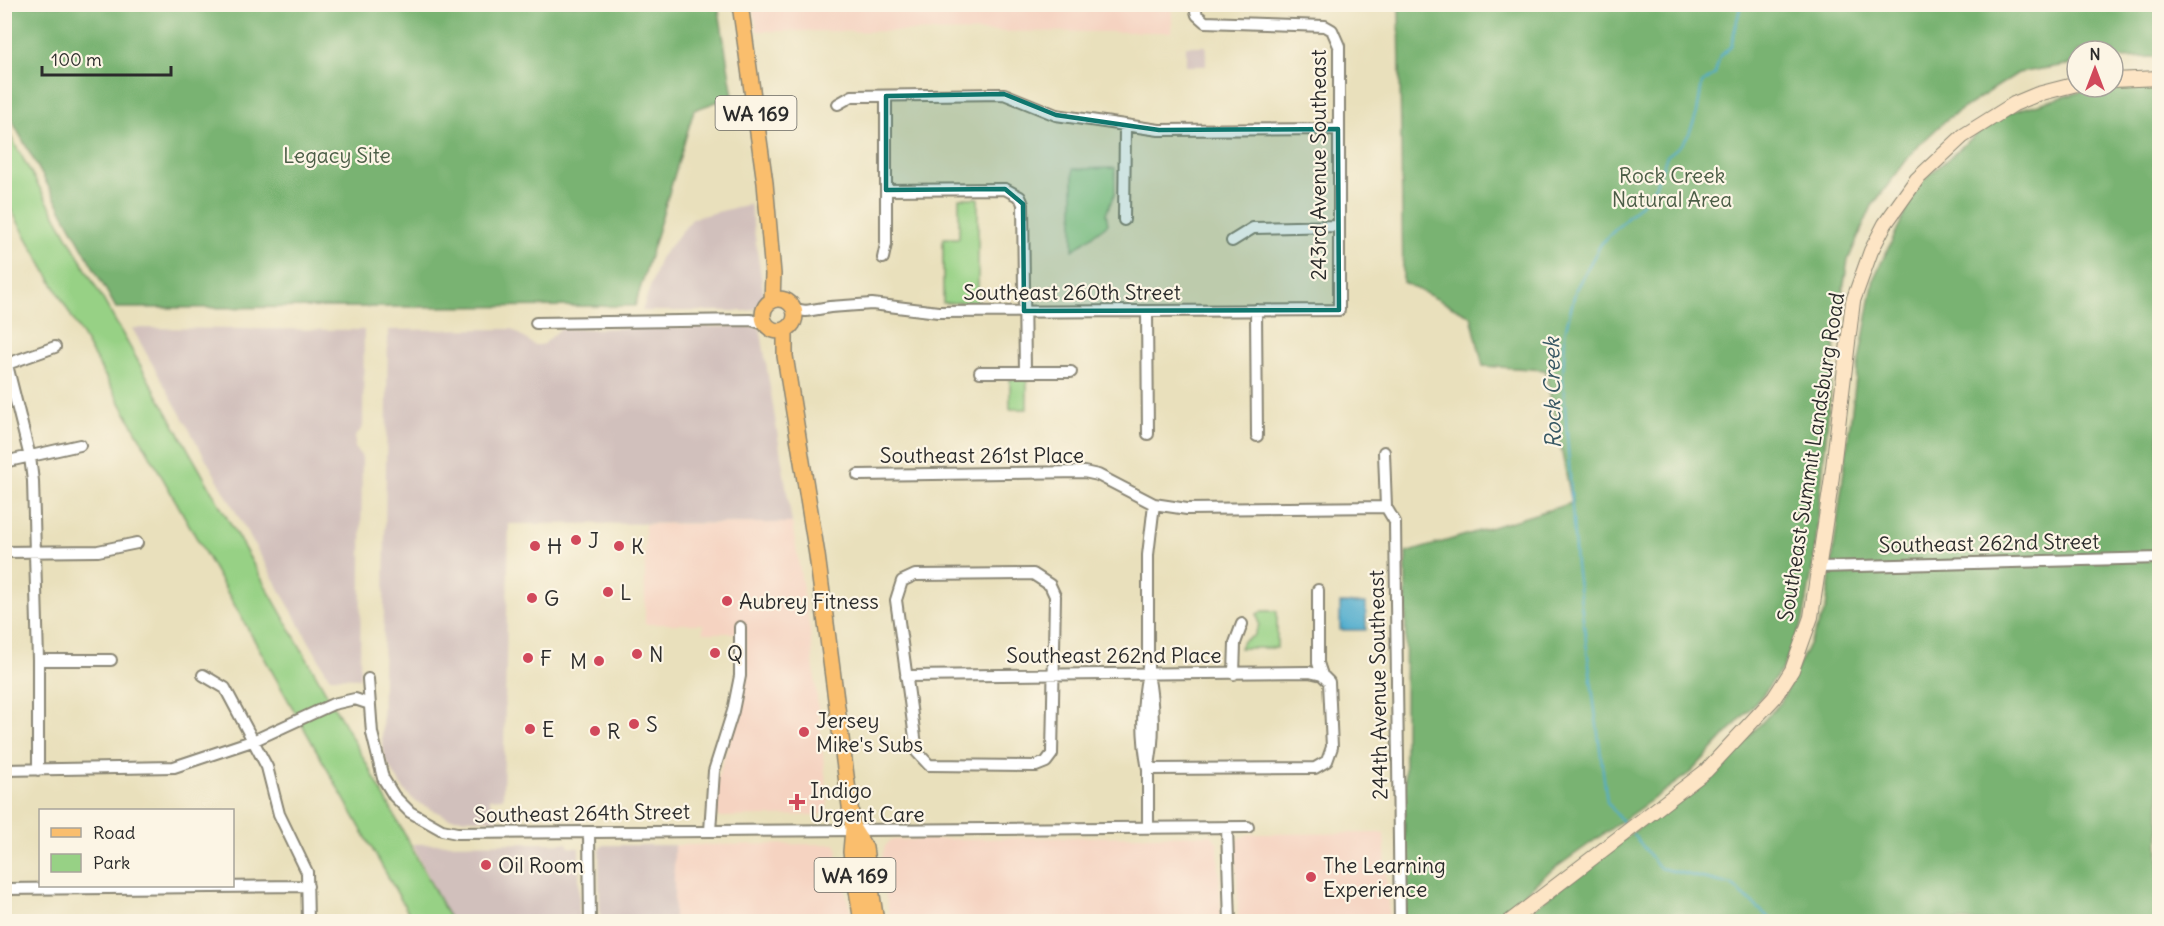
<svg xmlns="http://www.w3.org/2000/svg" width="2164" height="926" font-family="Delius,sans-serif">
	<rect width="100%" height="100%" fill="#fcf5e5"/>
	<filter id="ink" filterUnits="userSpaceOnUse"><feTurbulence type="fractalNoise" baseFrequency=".0167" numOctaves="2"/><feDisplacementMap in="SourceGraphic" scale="12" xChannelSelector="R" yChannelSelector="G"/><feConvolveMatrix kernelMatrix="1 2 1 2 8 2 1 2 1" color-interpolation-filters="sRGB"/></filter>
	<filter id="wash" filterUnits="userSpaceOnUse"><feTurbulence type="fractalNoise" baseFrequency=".008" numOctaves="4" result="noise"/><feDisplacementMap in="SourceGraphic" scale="24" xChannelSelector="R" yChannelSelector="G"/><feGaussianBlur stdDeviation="1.35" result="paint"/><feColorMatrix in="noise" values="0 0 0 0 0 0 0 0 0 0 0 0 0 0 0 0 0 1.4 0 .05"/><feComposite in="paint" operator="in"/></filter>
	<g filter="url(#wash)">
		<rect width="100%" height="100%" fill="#e9e0bc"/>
		<!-- built -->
		<path fill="#f5d3c1" d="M752 5H1172V32L757 31Z
			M792 523 810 631 828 803 824 813 817 815 719 817 715 811 718 777 740 706 744 676 745 633H703V624H645V524Z
			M1384 833 1389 921H1238L1236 842 1239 838 1249 834Z
			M1212 835 1218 844 1221 921H890L880 864 885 846 891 840Z
			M835 844 838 850 837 857 853 921H674V845Z"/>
		<!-- industrial -->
		<path fill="#d1c0bc" d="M1186 46H1206V66H1186Z
			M750 204 764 296 759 308 748 311H642L660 258 693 218Z
			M760 326 792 523 509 524 503 798 489 799 499 820 449 818 415 801 404 790 385 759 382 740 388 330 512 329 534 345H539L544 344 560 329Z
			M132 328 364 330 363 427 355 437V448L362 457 360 678 329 677Z
			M567 843 569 847 579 848V921H451L412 844Z
			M604 845H674V921H600L599 849Z"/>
		<!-- green -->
		<path fill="#97d185" stroke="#617e58" stroke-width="1.5" d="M4 125 369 768 451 921H413L5 199Z
			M1115 168V193L1106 213 1108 224 1073 250V169Z
			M959 198H978V302L943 303V238H959Z
			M1010 379H1027V409H1010Z
			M1263 611H1277V648H1240L1243 641 1254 636 1259 625 1257 614Z"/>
		<!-- forest -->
		<path fill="#79b372" stroke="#526f4e" stroke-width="1.5" d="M4 5H718L733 96 694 110 635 306 116 308 5 108Z
			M1399 5H2159V57L2113 58V51H2077V63L2018 73 1947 119 1915 149 1872 206 1848 260 1837 324 1814 560 1803 621 1783 668 1760 698 1691 772 1544 876 1494 921H1404L1406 553 1572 503 1545 370 1483 366 1471 316 1403 282Z
			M2159 84V921L1516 922 1623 839 1709 779 1781 702 1826 609 1856 378 1874 278 1919 184 1997 116 2098 87Z"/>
		<!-- water -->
		<path fill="#4faccd" stroke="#3d6c7c" stroke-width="1.5" d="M1340 603H1366V630H1340Z"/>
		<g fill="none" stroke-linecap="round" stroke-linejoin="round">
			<!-- stream -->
			<path stroke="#4faccd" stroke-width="2" d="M1625 825 1607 802 1576 565 1563 378 1565 332 1576 289 1601 244 1648 197 1656 184 1667 156 1682 144 1689 134 1697 113 1702 83 1715 74 1720 56 1731 46 1741 4
				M1633 834 1660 868 1732 885 1774 922"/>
		</g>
	</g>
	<g filter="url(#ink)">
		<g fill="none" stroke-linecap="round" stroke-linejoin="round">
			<!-- street casing -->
			<g stroke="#8a8674" stroke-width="14">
				<path id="street" d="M838 104 852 96 1004 94 1056 115 1159 130 1338 129
					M886 190 1005 189 1020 197 1023 204 1025 372
					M1124 220 1125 126
					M1232 241 1253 228 1338 226
					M883 258 886 244V96
					M793 309 806 311 830 307 872 304 938 312 1339 310V46L1332 30 1325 26 1205 22 1197 15 1194 4
					M1256 310 1257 436
					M1147 311 1148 434
					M536 323 751 320 765 324
					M4 353 30 457 33 481 38 660V770
					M7 364 55 347
					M980 372H1071
					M1384 452 1386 507 1395 522 1400 922
					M4 462 80 445
					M858 475 1084 472 1098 475 1154 504 1187 509 1386 507
					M4 552 98 551 137 543
					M1820 567 2160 558
					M1033 574 1050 585 1055 596 1052 754 1046 762 1036 766 929 765 917 752 896 600 902 581 915 575Z
					M1318 590V663L1322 675
					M38 660H111
					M1148 674C1141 704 1142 740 1148 769 1155 740 1154 704 1148 674V555L1154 504
					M1234 674 1235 643 1242 624
					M203 675 225 688 267 767 279 814 307 872 308 922
					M906 676 1309 672 1322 675 1329 682 1332 747 1327 761 1315 768 1148 769V828
					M368 679 372 733 383 778 394 796 410 812 442 830 457 833 1248 827
					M4 770 174 767 255 740 333 704 355 699 367 703
					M1227 827 1230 922
					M710 831 714 771 733 711 740 676V627
					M589 832 590 922
					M4 889 308 886"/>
			</g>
			<!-- secondary casing -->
			<g stroke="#8a8674" stroke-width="16">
				<path id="secondary" d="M2113 80 2160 78
					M1509 922 1706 771 1774 698 1792 670 1811 617 1831 484 1853 301 1871 251 1885 224 1917 179 1963 136 2014 104 2038 94 2077 84"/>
			</g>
			<!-- primary casing -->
			<g stroke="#8a8674" stroke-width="18">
				<path id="primary" d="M740 4 765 183 773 274 772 301
					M763 315a16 16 0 1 1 32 0a16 16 0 1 1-32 0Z
					M785 330V356L817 555 853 829 851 852 862 922
					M853 829 865 848 876 922"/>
			</g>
			<!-- street -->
			<use href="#street" stroke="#fff" stroke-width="10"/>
			<!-- secondary -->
			<use href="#secondary" stroke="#fde5c5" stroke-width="14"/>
			<!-- primary -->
			<use href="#primary" stroke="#fabe6d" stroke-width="15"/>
		</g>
	</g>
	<!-- marked area -->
	<path fill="#0f766e" fill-opacity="0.2" stroke="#0f766e" stroke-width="4.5" stroke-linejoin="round" d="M1004 94 1056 115 1159 130 1338 129 1339 310 1024 311 1023 204 1005 189 886 190V96Z"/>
	<!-- markers -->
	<g fill="#d1495b" stroke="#fcf5e5" stroke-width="2">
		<circle cx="576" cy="540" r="6"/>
		<circle cx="535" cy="546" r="6"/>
		<circle cx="619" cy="546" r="6"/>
		<circle cx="608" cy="592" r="6"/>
		<circle cx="532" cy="598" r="6"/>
		<circle cx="727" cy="601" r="6"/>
		<circle cx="715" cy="653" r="6"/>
		<circle cx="637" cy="654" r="6"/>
		<circle cx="528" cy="658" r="6"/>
		<circle cx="599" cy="661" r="6"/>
		<circle cx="634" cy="724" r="6"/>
		<circle cx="530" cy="729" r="6"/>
		<circle cx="595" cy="731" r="6"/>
		<circle cx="804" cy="732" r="6"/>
		<path d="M794 793h6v6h6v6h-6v6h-6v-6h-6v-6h6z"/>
		<circle cx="486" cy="865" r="6"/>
		<circle cx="1311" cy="877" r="6"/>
	</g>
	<g text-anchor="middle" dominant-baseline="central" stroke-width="4.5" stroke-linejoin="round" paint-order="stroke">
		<!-- shield labels -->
		<g fill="#fcf5e5" stroke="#6a6863" stroke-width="1.5">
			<rect x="715.5" y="96" width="81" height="34" rx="4.5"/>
			<rect x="814.5" y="858" width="81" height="34" rx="4.5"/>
		</g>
		<g font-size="20" font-weight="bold" fill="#2b2b2b">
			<text x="756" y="113">WA 169</text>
			<text x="855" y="875">WA 169</text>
		</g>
		<!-- park labels -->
		<g font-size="21" fill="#4b5d46" stroke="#fcf5e5">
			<text x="337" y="155">Legacy Site</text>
			<text x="1672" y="175">Rock Creek<tspan x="1672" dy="24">Natural Area</tspan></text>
		</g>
		<!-- street labels -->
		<g font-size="21" fill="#2b2b2b" stroke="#fcf5e5">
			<text transform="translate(1318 165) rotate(-90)">243rd Avenue Southeast</text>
			<text x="1072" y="292">Southeast 260th Street</text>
			<text x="982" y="455">Southeast 261st Place</text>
			<text transform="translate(1811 457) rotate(-81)">Southeast Summit Landsburg Road</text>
			<text transform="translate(1989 543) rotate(-1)">Southeast 262nd Street</text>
			<text x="1114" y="655">Southeast 262nd Place</text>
			<text transform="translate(1378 685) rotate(-91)">244th Avenue Southeast</text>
			<text transform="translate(582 813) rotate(-1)">Southeast 264th Street</text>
		</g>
		<!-- poi labels -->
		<g font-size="21" fill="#2b2b2b" stroke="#fcf5e5" text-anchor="start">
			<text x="588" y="540">J</text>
			<text x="547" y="546">H</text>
			<text x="631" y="546">K</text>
			<text x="620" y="592">L</text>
			<text x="544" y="598">G</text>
			<text x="739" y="601">Aubrey Fitness</text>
			<text x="727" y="653">Q</text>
			<text x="649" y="654">N</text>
			<text x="540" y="658">F</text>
			<text x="587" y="661" text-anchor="end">M</text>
			<text x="816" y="720">Jersey<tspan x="816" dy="24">Mike's Subs</tspan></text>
			<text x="646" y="724">S</text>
			<text x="542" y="729">E</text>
			<text x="607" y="731">R</text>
			<text x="810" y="790">Indigo<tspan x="810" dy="24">Urgent Care</tspan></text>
			<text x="498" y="865">Oil Room</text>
			<text x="1323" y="865">The Learning<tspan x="1323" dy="24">Experience</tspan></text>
		</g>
		<!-- water labels -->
		<g font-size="22" font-style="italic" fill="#385864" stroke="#fcf5e5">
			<text transform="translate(1552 393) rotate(-91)">Rock Creek</text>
		</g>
	</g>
	<!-- margin -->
	<rect width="2164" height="926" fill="none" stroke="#fcf5e5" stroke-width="24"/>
	<!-- legend -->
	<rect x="39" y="809" width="195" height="78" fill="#fcf5e5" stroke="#a8a49b" stroke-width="1.5"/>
	<rect x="51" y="828" width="30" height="9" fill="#fabe6d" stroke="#a8a49b" stroke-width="1.5"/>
	<text x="93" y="839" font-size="18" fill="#2b2b2b">Road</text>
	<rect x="51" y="854" width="30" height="18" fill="#97d185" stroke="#a8a49b" stroke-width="1.5"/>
	<text x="93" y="869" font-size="18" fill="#2b2b2b">Park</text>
	<!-- north arrow -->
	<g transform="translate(2095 69)"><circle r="28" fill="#fcf5e5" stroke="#a8a49b" stroke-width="1.5"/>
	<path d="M0-4.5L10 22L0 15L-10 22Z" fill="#d1495b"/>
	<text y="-9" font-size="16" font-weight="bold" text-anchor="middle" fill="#2b2b2b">N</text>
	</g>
	<!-- scale -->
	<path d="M42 66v9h129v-9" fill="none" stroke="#2b2b2b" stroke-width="3"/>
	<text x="51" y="66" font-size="18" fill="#2b2b2b" stroke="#fcf5e5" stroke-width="4.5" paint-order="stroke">100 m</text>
</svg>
